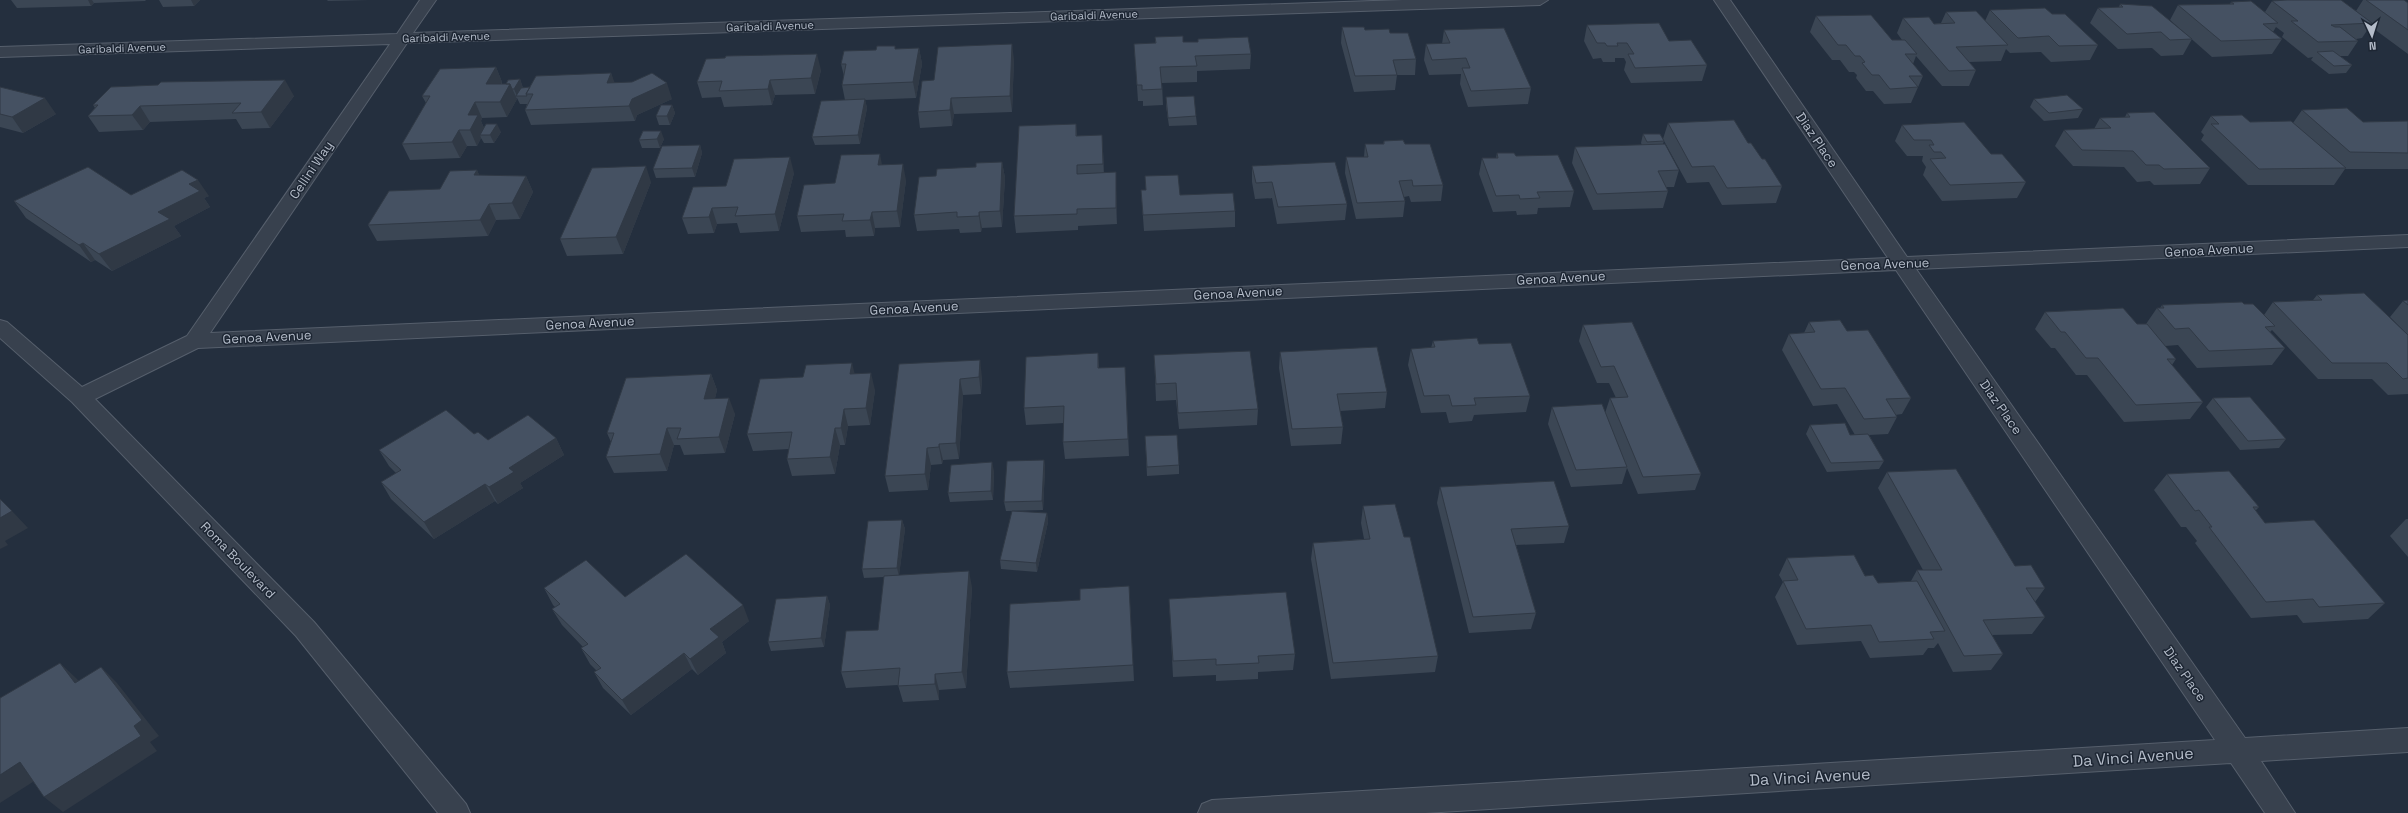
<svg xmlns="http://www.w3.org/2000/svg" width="2408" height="813" font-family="'Space Grotesk',sans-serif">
	<rect width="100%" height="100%" fill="#242f3e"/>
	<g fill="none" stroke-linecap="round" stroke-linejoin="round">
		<!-- street casing -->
		<g stroke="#565f6c" stroke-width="2">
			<path id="street" d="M420 0H436L413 33 1403 0H1548L1540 5 407 43 210 333 1888 258 1714 0H1730L1907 257 2408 235V247L1916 269 2245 738 2408 728V752L2261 761 2295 813H2265L2231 763 1425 813H1198L1202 804 1212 800 2215 740 1896 270 198 348 95 399 314 622 466 804 470 813H438L296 636 72 402 0 338V320L7 322 82 387 187 336 390 44 0 57V47L397 34Z"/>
		</g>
		<!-- street -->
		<use href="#street" fill="#38414e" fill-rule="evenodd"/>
	</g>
	<!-- wall -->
	<path fill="#3b4654" d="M11 0H146L145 1 94 3 91 6 17 8Z
		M159 0H200L194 6 163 7Z
		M327 0H369L328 1Z
		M2284 0H2341L2356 11 2363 0H2404L2408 3V54L2370 26 2362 38 2356 39 2358 41 2348 56H2340L2352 65 2346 73 2329 74 2311 60 2313 57 2308 58 2282 37 2284 33 2276 27 2273 32 2282 39 2272 54 2212 57 2170 20 2178 5 2230 4 2231 2 2265 12 2272 1Z
		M2120 4 2192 39 2183 55 2161 56 2152 48 2118 49 2090 23 2098 8 2119 7Z
		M1990 10 2052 14 2098 45 2090 60 2051 62 2041 52 2010 53 2006 49 2001 61 1969 62 1976 70 1969 86H1942L1916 56 1913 64 1923 76 1911 103 1884 104 1873 91H1866L1856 78 1857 75 1854 72H1849L1840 60H1832L1810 32 1816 16 1892 40H1902L1897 33 1903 18 1934 24 1941 23 1946 12 1985 21Z
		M1587 25 1669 41 1707 65 1702 81 1631 83 1624 70 1626 62 1624 58H1615V62H1603L1601 58 1593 59 1584 41Z
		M1342 27 1390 33 1416 59 1415 75H1397L1395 90 1354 92 1341 43Z
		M1444 30 1531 88 1528 104 1468 107 1460 84 1461 74 1429 75 1424 60 1426 44H1442Z
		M1155 37 1251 54 1250 69 1197 71V82L1162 83 1163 105 1143 106V101H1138L1134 44 1155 43Z
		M919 48 922 64 916 98 865 100 867 108 860 144 815 145 812 137 845 100 842 85 844 76 841 64 896 49Z
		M1014 59 1012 112 954 114 952 126 920 128 918 112 934 80Z
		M496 67 502 82V84H506L520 79 523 88 530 87 611 73 614 83 672 99 637 115 635 121 531 125 525 110 527 104H520L517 98H516L517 99 507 117 482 118 481 121 484 128 501 132 494 143H484L481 138 477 146H467L460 158 410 160 402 144 426 103 422 96Z
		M821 70 815 94 775 95 772 105 724 107 721 97 702 98 697 82Z
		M0 87 56 114 23 133 0 127Z
		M294 96 270 128 242 129 236 119 150 122 143 130 99 132 88 116 95 108 93 105Z
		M1166 97 1196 116 1197 125 1169 126 1166 106Z
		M2034 99 2083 109 2078 118 2044 121 2030 107Z
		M672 105 675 113 670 125H659L656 116Z
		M2302 110 2363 122 2408 121V169H2345L2334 185H2248L2201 140 2204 135 2201 132 2211 116 2250 122 2293 123Z
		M2127 113 2210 168 2200 184 2154 185 2150 181 2137 182 2124 167 2073 166 2055 146 2064 130 2094 129 2100 118 2125 117Z
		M1668 123 1748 143 1762 159 1782 186 1776 203 1722 205 1709 182 1687 183 1663 139Z
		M1076 124 1077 136 1103 151 1104 172 1116 188 1117 224 1078 226V230L1016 233 1014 216Z
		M1902 125 1991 154 2026 182 2017 198 1942 201 1923 175 1926 167 1922 161 1923 156H1907L1895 141Z
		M643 131 664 139 660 148H642L639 140Z
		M1643 134 1664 141 1663 144 1679 170 1674 187H1666L1668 191 1663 208 1593 210 1572 163 1575 147 1642 145 1641 143Z
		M1384 141 1405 144 1443 185 1441 201 1411 202 1409 196 1404 197 1405 201 1403 217 1356 219 1345 173 1346 157H1364L1365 144H1383Z
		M700 145 702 153 695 177 656 178 653 169Z
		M1497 153 1516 156 1574 191 1570 207 1538 208 1537 214 1517 215 1516 211 1493 212 1479 174 1482 158H1496Z
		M1002 162 1005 178 1002 227 982 228 981 232 960 233 959 229 917 231 914 215 936 176 976 167Z
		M882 165 906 180 900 227 875 228 874 236 846 237 845 230 801 232 797 216 835 183Z
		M1252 166 1347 204 1345 220 1277 224 1272 198 1255 199 1252 182Z
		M477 170 479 175 526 176 533 192 520 219 496 220 488 236 377 241 368 225Z
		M794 173 779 231 740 233 737 223 717 224 714 233 688 234 682 218 726 186Z
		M1145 176 1180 195 1235 211V227L1144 231 1141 190H1146Z
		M651 182 623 254 567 256 560 239Z
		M131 195 209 196 204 198 210 207 174 226 181 236 112 271 95 260 91 262 26 218 14 201Z
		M2317 295 2408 335V394L2388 395 2372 379H2318L2272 330 2270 332 2285 348 2272 365 2197 368 2178 345 2165 346 2176 359 2172 365 2203 402 2190 419 2124 422 2087 375H2076L2055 348H2051L2035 329 2045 312 2137 324H2146L2157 308H2160L2162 305 2244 304 2264 315 2273 302 2313 300Z
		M2408 300V335L2390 317 2403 301Z
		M1809 322 1847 331 1911 398 1902 414 1895 415 1897 417 1888 434 1869 435 1884 461 1879 469 1827 472 1806 434 1810 425 1850 435H1855L1837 404 1813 406 1782 350 1789 334 1804 333Z
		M1583 325 1701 474 1695 490 1638 494 1627 468 1622 484 1571 487 1548 424 1552 407 1605 413 1610 398H1616L1609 383H1597L1579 341Z
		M1433 341 1479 344 1530 396 1526 412 1474 415 1472 421 1449 423 1446 412 1421 413 1408 365 1411 349 1431 348Z
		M1280 352 1387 392 1385 408 1340 411 1343 427 1341 444 1291 446 1279 368Z
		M1098 353 1099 368 1126 384 1129 456 1065 459 1063 442 1064 423 1026 425 1024 408Z
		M1154 355 1258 409 1257 425 1179 429 1176 400 1156 401Z
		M899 364 982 377 981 394 963 395 959 459 943 460 942 464 931 465 928 490 889 492 885 476Z
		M711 374 717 390 715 398 735 414 725 453 684 455 680 445H674L667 471 614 473 606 457 611 442 607 433Z
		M855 374 875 390 870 425 848 426 845 445H840L835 474 792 476 787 459 789 449 753 451 747 434Z
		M2213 398 2286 439 2279 448 2240 450 2206 407Z
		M474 434 488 440 556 438 564 455 520 483 523 488 498 504 495 501 434 539 391 499 381 482 396 473 389 466 379 450Z
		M1145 436 1179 465V474L1147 476Z
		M1044 460 1045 469 1043 510 1006 511 1004 502Z
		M994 471 993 500 950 502 948 493Z
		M1887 472 2015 566 2045 588 2035 602 2045 617 2032 634 1992 635 2003 654 1991 670 1953 672 1938 643 1934 648H1928L1923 655 1870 658 1861 641 1797 645 1775 597 1783 582 1779 575 1787 558 1865 576 1878 583 1911 581 1917 570H1923L1878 488Z
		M2167 474 2259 507 2255 511 2265 523 2385 603 2368 619 2303 623 2297 615 2251 618 2195 543 2197 541 2186 527H2181L2154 490Z
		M1440 487 1569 526 1564 543 1516 545 1536 613 1531 629 1469 633 1437 503Z
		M1363 506 1404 537 1438 656 1435 672 1331 679 1311 559 1313 543 1364 539 1361 523Z
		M1047 513 1048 522 1037 572 1001 569 1000 560Z
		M2406 519H2408V557L2390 536Z
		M902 520 905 529 899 575 972 587 966 688 939 690V700L903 702 898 685 846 688 841 672 878 630 884 577 864 578 862 569Z
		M544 588 625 597 749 621 722 642 726 653 698 675 692 669 631 715 603 688 594 672 597 671 590 664 581 648 583 647 562 625 552 609 555 607 553 605Z
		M827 596 830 605 824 647 771 651 768 642Z
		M1169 599 1295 654 1293 670 1258 672V679L1216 681V675L1173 677Z
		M1130 603 1134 681 1010 688 1007 672Z"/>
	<!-- shaded-wall -->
	<path fill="#303945" d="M88 0H92L94 3 91 6Z
		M191 0H200L194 6Z
		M1012 44 1014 59 1012 112 1010 96Z
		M919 48 922 64 916 98 913 82Z
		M817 54 821 70 815 94 811 78Z
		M496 67 502 82 492 100 486 84Z
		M611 73 617 89 607 83Z
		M520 79 523 88 517 96 514 89Z
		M285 80 294 96 270 128 261 112Z
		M770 80 775 95 772 105 768 89Z
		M667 83 672 99 637 115 635 121 629 106 632 99Z
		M510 84 517 99 507 117 500 102Z
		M45 98 56 114 23 133 12 117Z
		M951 98 954 114 952 126 950 110Z
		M865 99 867 108 860 144 858 135Z
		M475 102 482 118 481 121 485 131 480 135 481 138 477 146 470 130 468 115Z
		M672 105 675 113 670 125 667 116Z
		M140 106 150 122 143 130 132 115Z
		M497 124 501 132 494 143 490 135Z
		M459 130 467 146 460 158 452 142Z
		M661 131 664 139 660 148 657 139Z
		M1102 135 1103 151 1104 180 1103 164Z
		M700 145 702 153 695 177 692 168Z
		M880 154 883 170 878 165Z
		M790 157 794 173 779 231 775 214Z
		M1002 162 1005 178 1002 227 1000 211Z
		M903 164 906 180 900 227 897 211Z
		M646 166 651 182 623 254 616 237Z
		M477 170 484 186 474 175Z
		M1116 172V188L1117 224 1116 208Z
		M526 176 533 192 520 219 512 203Z
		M198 180 209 196 204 198 210 207 174 226 181 236 112 271 99 254 158 212 189 184Z
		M489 204 496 220 488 236 480 220Z
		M712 208 717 224 714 233 709 217Z
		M872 212 875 228 874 236 870 220Z
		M979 212 982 228 981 232 979 216Z
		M83 243 95 260 91 262 79 245Z
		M980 360 982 377 981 394 979 377Z
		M852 363 856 379 850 374Z
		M871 373 875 390 870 425 866 408Z
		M711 374 717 390 711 416 704 399Z
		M960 379 963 395 959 459 956 443Z
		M729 398 735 414 725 453 719 437Z
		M844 409 848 426 845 445 841 428Z
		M667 428 674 445 667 471 660 454Z
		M835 428 840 445 835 474 830 457Z
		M556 438 564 455 520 483 523 488 498 504 489 487 509 468Z
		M939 444 943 460 942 464 939 447Z
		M927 448 931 465 928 490 925 474Z
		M1044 460 1045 469 1043 510 1042 501Z
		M992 462 994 471 993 500 991 491Z
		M485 484 495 501 434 539 424 522Z
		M12 511 28 528 5 541 8 545 0 549V518Z
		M1047 513 1048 522 1037 572 1036 563Z
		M902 520 905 529 899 576 897 568Z
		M969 571 972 587 966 688 962 672Z
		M827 596 830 605 824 647 821 638Z
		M743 605 749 621 722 642 726 653 698 675 690 659 710 629Z
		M684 653 692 669 631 715 622 700Z
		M60 663 77 679 92 698 75 683Z
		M101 667 117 683 159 736 150 742 157 751 63 812 44 797 134 726Z
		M935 674 939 690V700L935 684Z
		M20 762 39 778 0 803V775Z"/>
	<!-- building -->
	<path fill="#455162" stroke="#303945" d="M2287 0H2341L2372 23 2331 25 2335 27H2340L2358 41 2318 42 2291 21H2298L2272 1Z
		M2366 0H2404L2408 3V30Z
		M2251 1 2278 23 2263 24 2282 39 2221 41 2178 5 2234 4 2231 2Z
		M2120 4 2152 6 2192 39 2170 40 2161 32 2127 34 2098 8 2123 7Z
		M2045 8 2052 14H2065L2098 45 2059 46 2049 36 2018 38 1990 10Z
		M1976 11 2008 45 1956 47 1976 70 1949 71 1903 18 1929 17 1934 24 1955 23 1946 12Z
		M1871 15 1892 40H1905L1917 54H1905L1923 76H1909L1918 87 1890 89 1879 75H1872L1862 63 1865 62 1860 56H1855L1846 45H1838L1816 16Z
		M1659 23 1669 41 1691 40 1707 65 1635 68 1628 54H1634L1627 43H1617L1618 46H1607L1605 43H1597L1587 25Z
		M1342 27H1364L1365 30 1389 29 1390 33H1408L1416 59 1393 60 1397 75 1355 76Z
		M1504 28 1531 88 1471 91 1462 68H1470L1466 58 1432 60 1426 44 1450 43 1444 30Z
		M1183 36V42H1198V39L1248 37 1251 54 1195 56 1197 66 1160 67 1162 89 1142 90V85H1137L1134 44 1156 43 1155 37Z
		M1012 44 1010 96 951 98 950 110 918 112 922 81 934 80 938 47Z
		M877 46H895V49L919 48 913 82 842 85 846 64H841L844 51 876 50Z
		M2333 51 2352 65 2334 66 2317 52Z
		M817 54 811 78 770 80 768 89 719 91 722 81 697 82 706 59 725 58 726 56Z
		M496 67 486 84H510L500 102H475L468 115H478L470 130H459L452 142 402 144 430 96H422L440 69Z
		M611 73 607 83 632 82 652 73 667 83 632 99 629 106 525 110 533 94H526L536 76Z
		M520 79 514 89H512L510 84H506L508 80Z
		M285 80 261 112 232 113 241 103 140 106 132 115 88 116 98 105H93L111 87 158 85 161 82Z
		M0 87 45 98 12 117 0 114Z
		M530 87 526 94 527 96H516L521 88Z
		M2067 95 2083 109 2049 113 2034 99Z
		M1194 96 1196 116 1168 118 1166 97Z
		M865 99 858 135 812 137 821 101Z
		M661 105H672L667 116H656Z
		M2347 108 2363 122 2408 121V153L2350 152 2302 110Z
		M2154 112 2210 168 2164 169 2159 165H2146L2133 151 2082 150 2064 130 2111 128 2100 118 2130 117 2127 113Z
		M2242 115 2250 122 2291 121 2346 168 2259 169 2211 124H2219L2211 116Z
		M1734 120 1748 143H1751L1762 159H1765L1782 186 1727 188 1714 166 1692 167 1668 123Z
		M1964 122 1991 154H2002L2026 182 1950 185 1930 159 1946 158 1941 152H1934L1929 145H1934L1931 140H1914L1902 125Z
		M486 124H497L490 135H480Z
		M1076 124V136L1102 135 1103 164 1077 165V174L1116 172V208L1077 209V214L1014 216 1019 126Z
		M643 131H661L657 139 639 140Z
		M1643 134H1660L1664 141 1647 142Z
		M1403 140 1405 144H1430L1443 185 1413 186 1412 180 1399 181 1405 201 1357 203 1346 157H1368L1365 144H1384V141Z
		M1665 144 1679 170 1658 171 1668 191 1597 194 1575 147Z
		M700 145 692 168 653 169 662 146Z
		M1497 153H1514L1516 156 1558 155 1574 191 1537 192 1540 198 1520 199 1519 195 1496 196 1482 158H1498Z
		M880 154 878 165 903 164 897 211 872 212 870 220 842 221 844 214 797 216 804 185 835 183 841 155Z
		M790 157 775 214 735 216 738 207 712 208 709 217 682 218 693 187 726 186 734 159Z
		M1002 162 1000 211 979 212V216L957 217V212L914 215 919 177 936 176 937 169 976 167V163Z
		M1335 162 1347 204 1278 207 1272 182 1256 183 1252 166Z
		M646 166 616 237 560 239 592 168Z
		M88 167 131 195 182 170 198 180 189 184 200 191 158 212 170 219 99 254 83 243 79 245 14 201Z
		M477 170 474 175 526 176 512 203 489 204 480 220 368 225 389 191 440 189 450 171Z
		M1178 175 1180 195 1233 193 1235 211 1143 215 1141 190H1146L1145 176Z
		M2364 293 2408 335V378L2403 379 2387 363H2332L2273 302 2322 300 2317 295Z
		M2408 300V305L2403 301Z
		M2242 302 2244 304H2253L2275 326 2265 327 2285 348 2209 351 2189 328 2175 329 2157 308H2164L2162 305Z
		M2123 308 2137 324H2147L2176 359H2167L2203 402 2136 405 2098 358H2086L2065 332H2061L2045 312Z
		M1840 320 1847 331 1868 330 1911 398 1886 399 1897 417 1864 419 1845 388 1821 389 1789 334 1815 332 1809 322Z
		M1632 322 1701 474 1643 477 1610 398 1628 397 1614 366 1601 367 1583 325Z
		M1477 338 1479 344 1511 343 1530 396 1474 398 1476 405 1452 406 1449 395 1424 396 1411 349 1435 347 1433 341Z
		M1377 347 1387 392 1337 394 1343 427 1292 429 1280 352Z
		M1250 351 1258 409 1178 413 1176 383 1156 384 1154 355Z
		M1098 353V368L1125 367 1128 439 1063 442 1064 406 1024 408 1026 357Z
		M980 360 979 377 960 379 956 443 939 444V447L927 448 925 474 885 476 899 364Z
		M852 363 850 374 871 373 866 408 844 409 841 428H835L830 457 787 459 792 432 747 434 760 379 803 377 806 365Z
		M711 374 704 399 729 398 719 437 677 439 681 428H667L660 454 606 457 614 433H607L626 378Z
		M2250 397 2286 439 2248 441 2213 398Z
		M1602 404 1627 467 1576 470 1552 407Z
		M446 410 474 434 478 432 488 440 528 415 556 438 509 468 514 472 489 487 485 484 424 522 381 482 401 470 379 450Z
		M1845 423 1850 435 1868 434 1884 461 1831 463 1810 425Z
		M1177 435 1179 465 1147 467 1145 436Z
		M1044 460 1042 501 1004 502 1007 461Z
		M992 462 991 491 948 493 951 465Z
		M1956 469 2015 566 2031 565 2045 588H2026L2045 617 1983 620 2003 654 1964 656 1917 570H1942L1887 472Z
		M2229 471 2259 507H2253L2265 523 2314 520 2385 603 2319 607 2313 599 2266 602 2209 527H2212L2199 510 2195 511 2167 474Z
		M1554 481 1569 526 1511 529 1536 613 1473 617 1440 487Z
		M0 499 12 511 0 518Z
		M1395 504 1404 537H1410L1438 656 1333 663 1313 543 1370 539 1363 506Z
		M1012 511 1047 513 1036 563 1000 560Z
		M902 520 897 568 862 569 868 521Z
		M686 554 743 605 710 629 719 637 690 659 684 653 622 700 594 672 601 668 581 648 588 644 552 609 560 604 544 588 586 560 625 597Z
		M1854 555 1865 576 1873 575 1878 583 1917 581 1945 631 1930 632 1934 639 1879 642 1871 625 1806 629 1783 581 1798 580 1787 558Z
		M969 571 962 672 935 674V684L898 686 900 668 841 672 846 631 878 630 884 576Z
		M1129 586 1133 665 1007 672 1010 604 1080 600V589Z
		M1286 592 1295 654 1258 656 1259 663 1216 665V659L1173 661 1169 599Z
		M827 596 821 638 768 642 776 599Z
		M60 663 75 683 101 667 142 720 134 726 141 736 44 797 20 762 0 775V698Z"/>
	<g text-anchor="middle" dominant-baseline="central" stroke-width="3" stroke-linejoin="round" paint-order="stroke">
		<!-- far-street labels -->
		<g font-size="11" fill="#b4bcc9" stroke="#1d2633">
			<text transform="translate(1094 15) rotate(-2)">Garibaldi Avenue</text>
			<text transform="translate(770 26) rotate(-2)">Garibaldi Avenue</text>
			<text transform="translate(446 37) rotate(-2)">Garibaldi Avenue</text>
			<text transform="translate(122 48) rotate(-2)">Garibaldi Avenue</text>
		</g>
		<!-- street labels -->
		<g font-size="13" fill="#b4bcc9" stroke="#1d2633">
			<text transform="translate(1817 140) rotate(56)">Diaz Place</text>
			<text transform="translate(311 170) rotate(-56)">Cellini Way</text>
			<text transform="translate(2209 250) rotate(-3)">Genoa Avenue</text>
			<text transform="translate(1885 264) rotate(-2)">Genoa Avenue</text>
			<text transform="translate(1561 278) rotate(-3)">Genoa Avenue</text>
			<text transform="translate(1238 293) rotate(-3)">Genoa Avenue</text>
			<text transform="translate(914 308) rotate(-3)">Genoa Avenue</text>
			<text transform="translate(590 323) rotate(-3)">Genoa Avenue</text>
			<text transform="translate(267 337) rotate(-3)">Genoa Avenue</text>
			<text transform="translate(2001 407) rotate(55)">Diaz Place</text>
			<text transform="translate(238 560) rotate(46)">Roma Boulevard</text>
			<text transform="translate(2185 674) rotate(55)">Diaz Place</text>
		</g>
		<!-- near-street labels -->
		<g font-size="16" fill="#b4bcc9" stroke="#1d2633">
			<text transform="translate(2133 757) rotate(-4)">Da Vinci Avenue</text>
			<text transform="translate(1810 777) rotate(-3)">Da Vinci Avenue</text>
		</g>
	</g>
	<!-- north arrow -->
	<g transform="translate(2372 36) rotate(176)" stroke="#1d2633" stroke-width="3" paint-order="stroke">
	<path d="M0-3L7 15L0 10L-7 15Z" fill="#b4bcc9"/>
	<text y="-6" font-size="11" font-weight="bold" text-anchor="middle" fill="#b4bcc9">N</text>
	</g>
</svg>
